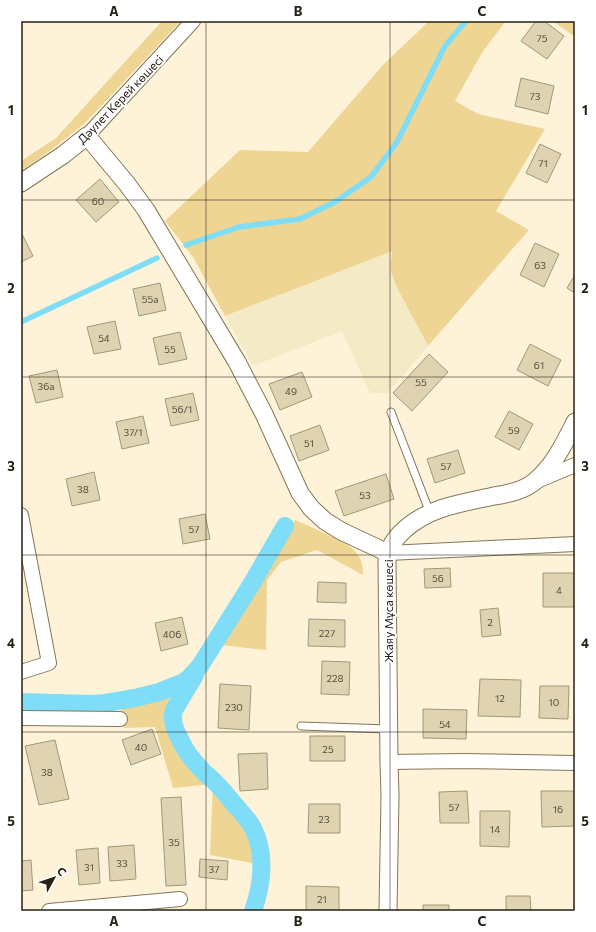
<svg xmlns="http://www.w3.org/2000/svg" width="596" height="932" font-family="Commissioner,sans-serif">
	<rect width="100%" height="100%" fill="#fef3d8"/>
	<!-- green -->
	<path fill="#eed594" d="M162 21H181L85 123 55 147 21 172V161L56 138Z
		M429 21H506L483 51 455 101 478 114 545 129 496 211 529 230 428 346 397 288 390 270 392 252 225 316 193 257 165 221 240 150 308 152 383 65Z
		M553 21H575V37Z
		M295 520C306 525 316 529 326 534 346 543 364 550 363 575L317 550 281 562 267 580 266 650 221 645 258 585Z
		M164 694 178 695 172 703 169 711V720L171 729 175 738 186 755 195 766 213 784 245 823 255 844 257 864 210 855 213 784 173 788 155 727 124 728 121 707Z"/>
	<!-- sand -->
	<path fill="#f4eac5" d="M392 251 390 270 397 288 428 346 388 393H370L342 331 253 366 225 316Z"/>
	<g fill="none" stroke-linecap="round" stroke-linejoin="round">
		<!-- stream -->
		<path stroke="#7fddf8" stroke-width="5.5" d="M186 245 239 227 300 219 335 202 371 177 397 142 445 46 466 21
			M21 322 157 258"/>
		<!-- canal -->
		<path stroke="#7fddf8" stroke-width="18" d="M195 675 174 710C171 721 175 730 180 739 185 751 194 762 203 771 206 775 211 778 214 781 221 788 228 796 234 804 241 812 248 819 253 828 266 854 262 885 253 911
			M21 702 92 704 105 703 135 698 159 692 182 683 189 678 200 666 251 585 285 526"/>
	</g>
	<!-- building -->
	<path fill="#e0d3b2" stroke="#a39777" d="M536 21H544L564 36 547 59 521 41Z
		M521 78 554 86 548 114 515 106Z
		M540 144 561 154 547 183 526 173Z
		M100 179 119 202 96 222 76 200Z
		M21 232 33 256 21 262Z
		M535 243 559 254 544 287 520 275Z
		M575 275V293L567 288Z
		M160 283 166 310 139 316 133 289Z
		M115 321 121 349 94 354 87 327Z
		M180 332 187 359 159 365 153 338Z
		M530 344 561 360 548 386 517 370Z
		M429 354 448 372 412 411 393 393Z
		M57 370 63 397 36 403 29 376Z
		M302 372 312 397 280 410 269 384Z
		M193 393 199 420 171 426 165 399Z
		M509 411 533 424 519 450 495 437Z
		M143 416 149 443 122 449 116 422Z
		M320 425 329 450 299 461 290 436Z
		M458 450 465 473 435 483 427 459Z
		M94 472 100 500 72 506 66 479Z
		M386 474 394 499 344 516 335 491Z
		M205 514 210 539 183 544 179 519Z
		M450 568 451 587 425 588 424 569Z
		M543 573H575V607H543Z
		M318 582 346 583V603L317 602Z
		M498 608 501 635 482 637 480 610Z
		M182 617 188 644 161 651 155 623Z
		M309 619 345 620V647L308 646Z
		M322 661 350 662 349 695 321 694Z
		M480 679 521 680 520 717 478 716Z
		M220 684 251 686 249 730 218 728Z
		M540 686H569L568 719 539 718Z
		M423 709 467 710 466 739 423 738Z
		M152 729 161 754 131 765 122 740Z
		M310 736H345V761H310Z
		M55 740 69 799 39 805 25 746Z
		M267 753 268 789 240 791 238 754Z
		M467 791 469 823H440L439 792Z
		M541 791H575V826L542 827Z
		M181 797 186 885 166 886 161 798Z
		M309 804H340V833H308Z
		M480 811H510L509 847 480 846Z
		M134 845 136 879 110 881 108 847Z
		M98 848 100 883 79 885 76 850Z
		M200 859 228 861 227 880 199 877Z
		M31 860 33 890 21 891V861Z
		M306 886 339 887V911H306Z
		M506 896H530L531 911H506Z
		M423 905H449V911H423Z"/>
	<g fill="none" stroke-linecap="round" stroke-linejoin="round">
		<!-- service casing -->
		<g stroke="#827657" stroke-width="9">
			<path id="service" d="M391 412 430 513
				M301 726 388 729"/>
		</g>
		<!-- minor casing -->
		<g stroke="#827657" stroke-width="16">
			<path id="minor" d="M87 136 193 21
				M537 481 575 465
				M21 515 49 663 21 672
				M388 553 575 544
				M21 718 120 719
				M389 762 464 761 575 763
				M49 911 180 899"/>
		</g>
		<!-- tertiary casing -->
		<g stroke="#827657" stroke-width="19">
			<path id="tertiary" d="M21 183 63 155 87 136 127 184 146 210 237 362 264 414 300 493 311 508 325 521 341 531 388 553
				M388 911 390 796 389 762 387 561C388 549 395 538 404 530 429 507 462 503 494 496 507 494 523 491 534 482 553 467 564 444 575 422"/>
		</g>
		<!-- service -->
		<use href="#service" stroke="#fff" stroke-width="7"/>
		<!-- minor -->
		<use href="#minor" stroke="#fff" stroke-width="14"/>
		<!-- tertiary -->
		<use href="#tertiary" stroke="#fff" stroke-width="17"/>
	</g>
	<!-- grid -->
	<path fill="none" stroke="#272215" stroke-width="1" stroke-opacity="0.55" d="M206 21V911M390 21V911M21 200H575M21 377H575M21 555H575M21 732H575"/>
	<g text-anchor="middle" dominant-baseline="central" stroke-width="4" stroke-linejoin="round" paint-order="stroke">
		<!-- number labels -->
		<g font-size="10" fill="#554e3c">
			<text x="542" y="38">75</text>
			<text x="535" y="96">73</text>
			<text x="543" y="163">71</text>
			<text x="98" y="201">60</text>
			<text x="540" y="265">63</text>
			<text x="150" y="299">55а</text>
			<text x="104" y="338">54</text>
			<text x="170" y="349">55</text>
			<text x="539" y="365">61</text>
			<text x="421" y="382">55</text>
			<text x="46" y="386">36а</text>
			<text x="291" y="391">49</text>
			<text x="182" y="409">56/1</text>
			<text x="514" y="430">59</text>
			<text x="133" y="432">37/1</text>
			<text x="309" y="443">51</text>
			<text x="446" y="466">57</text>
			<text x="83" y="489">38</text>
			<text x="365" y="495">53</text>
			<text x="194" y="529">57</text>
			<text x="438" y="578">56</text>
			<text x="559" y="590">4</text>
			<text x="490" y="622">2</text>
			<text x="327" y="633">227</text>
			<text x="172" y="634">406</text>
			<text x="335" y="678">228</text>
			<text x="500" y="698">12</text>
			<text x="554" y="702">10</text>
			<text x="234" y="707">230</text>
			<text x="445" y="724">54</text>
			<text x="141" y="747">40</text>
			<text x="328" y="749">25</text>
			<text x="47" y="772">38</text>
			<text x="454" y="807">57</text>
			<text x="558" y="809">16</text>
			<text x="324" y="819">23</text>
			<text x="495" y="829">14</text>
			<text x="174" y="842">35</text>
			<text x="122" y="863">33</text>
			<text x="89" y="867">31</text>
			<text x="214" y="869">37</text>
			<text x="322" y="899">21</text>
		</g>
		<!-- street labels -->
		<g font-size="12" fill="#272215" stroke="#fff">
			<text transform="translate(120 99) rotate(-46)">Дәулет Керей көшесі</text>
			<text transform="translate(388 611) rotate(-90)">Жаяу Мұса көшесі</text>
		</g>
	</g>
	<!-- border -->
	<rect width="596" height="932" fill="none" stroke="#ffffff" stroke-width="44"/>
	<!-- north arrow -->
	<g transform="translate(54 878) rotate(50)" stroke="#ffffff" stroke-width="3" paint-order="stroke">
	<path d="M0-3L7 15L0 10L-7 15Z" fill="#272215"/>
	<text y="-6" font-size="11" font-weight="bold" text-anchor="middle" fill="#272215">С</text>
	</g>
	<rect x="22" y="22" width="552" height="888" fill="none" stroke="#272215" stroke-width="1.5"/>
	<g font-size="13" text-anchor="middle" font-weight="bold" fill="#272215">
		<text x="114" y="16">A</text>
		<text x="298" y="16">B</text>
		<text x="482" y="16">C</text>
		<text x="11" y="115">1</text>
		<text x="585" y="115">1</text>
		<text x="11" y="293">2</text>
		<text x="585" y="293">2</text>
		<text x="11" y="471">3</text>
		<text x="585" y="471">3</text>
		<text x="11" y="648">4</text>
		<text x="585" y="648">4</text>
		<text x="11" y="826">5</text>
		<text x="585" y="826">5</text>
		<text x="114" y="926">A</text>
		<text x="298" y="926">B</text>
		<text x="482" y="926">C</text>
	</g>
</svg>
